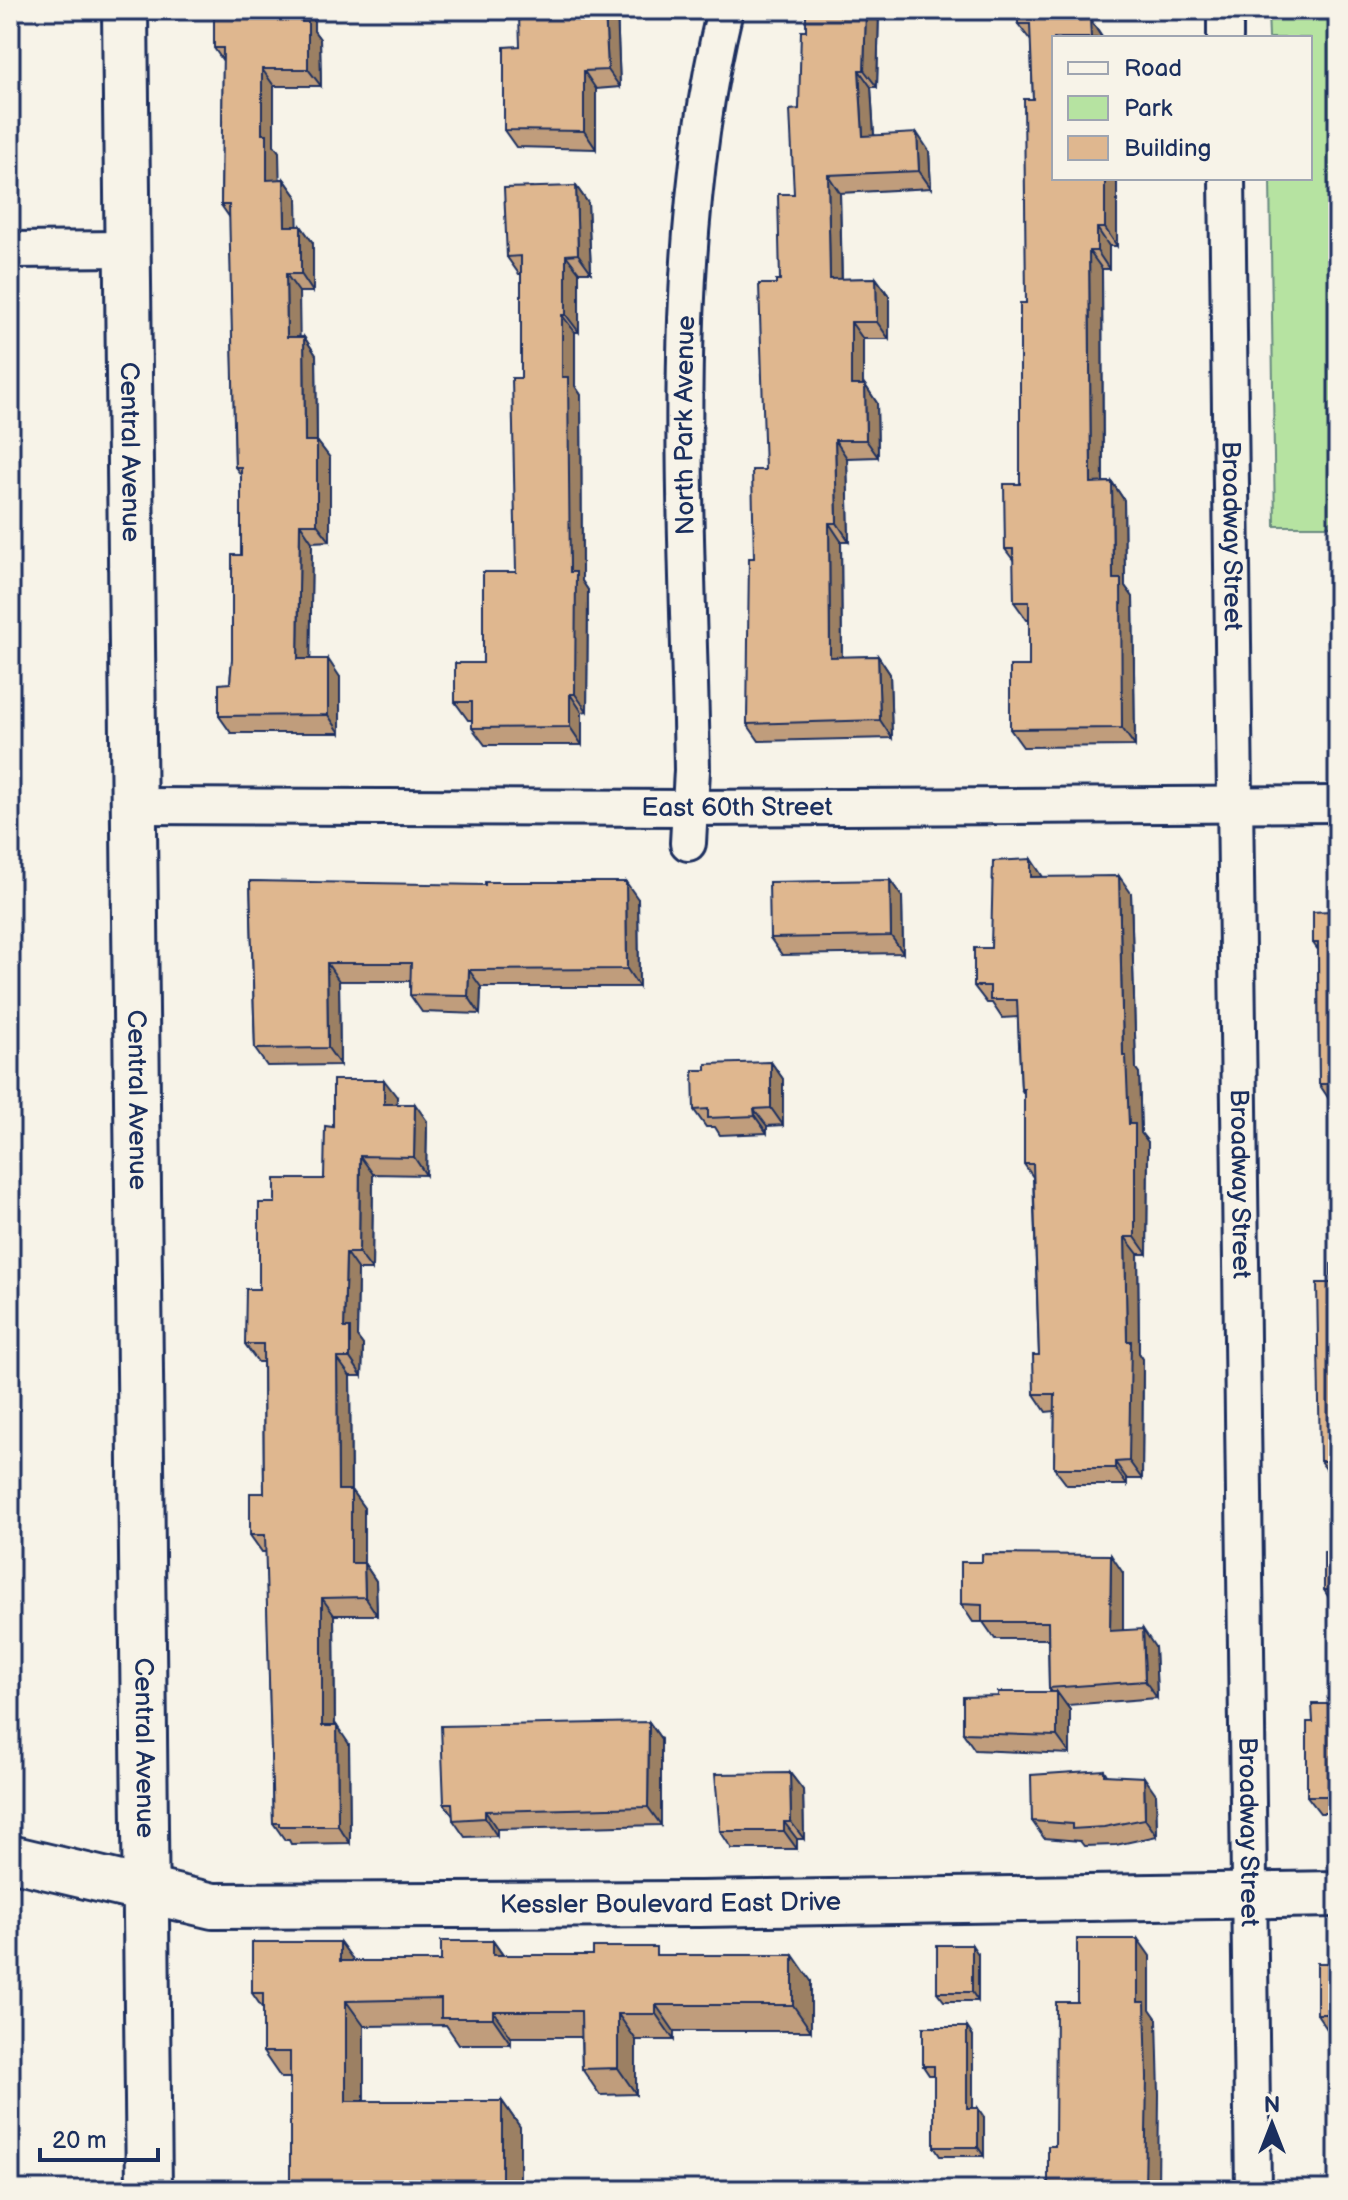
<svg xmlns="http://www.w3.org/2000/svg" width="1348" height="2200" font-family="'Balsamiq Sans',sans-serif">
	<rect width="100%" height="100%" fill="#f7f3e8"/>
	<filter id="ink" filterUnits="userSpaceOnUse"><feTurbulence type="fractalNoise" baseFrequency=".0125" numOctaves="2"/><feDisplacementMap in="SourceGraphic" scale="16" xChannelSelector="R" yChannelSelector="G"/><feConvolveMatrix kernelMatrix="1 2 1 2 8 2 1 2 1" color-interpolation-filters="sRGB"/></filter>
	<g filter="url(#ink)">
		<!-- green -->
		<path fill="#b6e3a1" stroke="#688980" stroke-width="2" d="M1268 10H1338V526H1275L1270 178H1310V38H1269Z"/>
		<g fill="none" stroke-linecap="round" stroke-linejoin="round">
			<!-- street casing -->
			<g stroke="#1b2f5e" stroke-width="40">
				<g id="street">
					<path d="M1225 10V38"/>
					<path id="s1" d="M1227 178 1253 2190"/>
					<path d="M10 250 127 249"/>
					<path id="s2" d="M135 806 689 808 1338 804"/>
					<path id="s3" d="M688 843 692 770C688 516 665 259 725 10"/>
				</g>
			</g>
			<!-- secondary casing -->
			<g stroke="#1b2f5e" stroke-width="50">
				<g id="secondary">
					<path id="s4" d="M125 10 149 2190"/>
				</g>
			</g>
			<!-- primary casing -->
			<g stroke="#1b2f5e" stroke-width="50">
				<g id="primary">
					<path id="s5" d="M10 1858 213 1906 700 1904 1338 1894"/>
				</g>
			</g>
			<!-- street -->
			<use href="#street" stroke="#f7f3e8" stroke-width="34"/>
			<!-- secondary -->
			<use href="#secondary" stroke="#f7f3e8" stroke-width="44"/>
			<!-- primary -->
			<use href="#primary" stroke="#f7f3e8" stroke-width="44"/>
		</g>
		<!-- wall -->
		<path fill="#c09d7b" stroke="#1b2f5e" stroke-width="2" d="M214 10H314V31L320 39 321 86H274V145L279 152V179H284L297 197V226H301L313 243V292H299V337H304L316 355 317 441 330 458V541L312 542 310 659 340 677V733H231L219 716 230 683 241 555V475L235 467 230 218 221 205 223 61 214 48Z
			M617 10 620 87 596 89V149L516 147 504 130 520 46Z
			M879 10 877 87H871L874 135 929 151 931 188 840 193 842 279 876 278 889 296V339H863V385H865L877 403 878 457 847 458 849 541H841L842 657 878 656 890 674 892 738 759 741 747 724 754 558 765 470 776 284 780 280 794 194 799 109 806 31Z
			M1092 10V22L1102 37 1054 38 1117 178V246H1109V269H1102L1103 482H1112L1124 500 1125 586 1133 597 1135 746 1023 747 1010 729 1029 666V620H1027L1014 602V561L1005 549 1020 484 1033 99 1031 41 1018 24Z
			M576 186 588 203 591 272H579V332H575V386L581 395 582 581 588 590 587 711 582 712V745H485L472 728V720H468L455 702 483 663 516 572 521 378V274H519L507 257Z
			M1338 849V1114L1334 1108V1102H1331L1319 1084 1318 950 1313 943 1331 908Z
			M1043 877 1131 893 1136 1069 1139 1073 1141 1133 1148 1142 1147 1254H1138L1139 1353 1143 1359 1142 1479H1127V1485H1067L1054 1468 1055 1411 1046 1412 1034 1394 1039 1355 1033 1177 1024 1164V1094L1021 1089 1018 1017 1002 1018 992 1003H987L974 986 991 948Z
			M890 880 902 897 903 953 782 955 770 938Z
			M250 881 638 899 639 987H481L480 1014 422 1012 410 995V981H339L340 1065 267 1066 255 1049Z
			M771 1062 783 1079V1125L767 1126V1133L720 1135 715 1127H706L694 1110 706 1070Z
			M397 1097 396 1104 427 1121 426 1175 373 1174 372 1270H358L357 1337 363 1345 362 1376H350L351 1490 364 1508V1563L376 1581 377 1615H334L335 1726 349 1744 350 1843 291 1844 289 1840H285L273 1823 266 1552H262L250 1535 264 1493 263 1362H258L245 1344 259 1289 275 1203 324 1179 333 1127Z
			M1338 1264V1608H1336L1324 1590 1329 1552V1473L1320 1461 1331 1283Z
			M1123 1573V1630L1155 1647 1157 1698 1067 1705 1070 1710V1754L975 1750 963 1733 1052 1692 1049 1688 1048 1639H995L983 1622H973L961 1604Z
			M1338 1704V1813H1320L1307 1796Z
			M649 1722 661 1739V1825L497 1829V1836L465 1837 453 1820V1816L444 1803Z
			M1104 1770 1107 1775 1156 1794 1157 1836 1116 1845 1084 1846 1080 1841 1044 1838 1032 1821Z
			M790 1773 803 1790 804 1839H797V1849H732L720 1831Z
			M493 1941 503 1955H661L811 1981V2031H674V2040H636V2094L600 2095 582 2069 581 2037H511V2044H459L446 2025 364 2026V2101H502L520 2127V2190L290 2078H281L263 2052V2009L252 1993 340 1942 354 1961H441Z
			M978 1954V2001H944L937 1992Z
			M1338 1963V2032H1329L1317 2014Z
			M973 2036V2108L984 2117V2156H940L934 2147V2075H929L923 2066Z"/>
		<!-- shaded-wall -->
		<path fill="#9c8064" stroke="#1b2f5e" stroke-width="2" d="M302 10H314V31L320 39 321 86 308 69 302 22Z
			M605 10H617L620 87 608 70Z
			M866 10H879L877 87 864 70Z
			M1080 10H1092V22L1102 38H1091L1080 20Z
			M262 69 274 86V145L279 152 280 197 267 180 262 134Z
			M859 70 871 87 875 153 863 136Z
			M584 71 596 89V149L584 131Z
			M917 133 929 151 931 188 919 171Z
			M828 175 840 193 842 297 830 279Z
			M1105 178H1117V246L1105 228Z
			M284 179 297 197 298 244 285 226Z
			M576 186 588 203 591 272 578 254Z
			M301 226 313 243V292L301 274Z
			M1097 228 1109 246V269L1097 251Z
			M1089 251 1102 269 1103 500 1091 483Z
			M566 255 579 272V332L566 315Z
			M286 274 299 292 300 355 287 337Z
			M876 278 889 296V339L877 322Z
			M562 315 575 332V386L581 395 582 581 588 590 587 711 575 694 562 377Z
			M851 322 863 339V403L851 385Z
			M304 337 316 355 317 447V441L330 458V541L317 524 305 441Z
			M865 385 877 403 878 457 866 440Z
			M835 440 847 458 849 541 837 523Z
			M1112 482 1124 500 1125 586 1133 597 1135 746 1122 728 1113 579Z
			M829 523 841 541 842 675 830 657Z
			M300 524 312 542 310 677 298 659Z
			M878 656 890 674 892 738 880 720Z
			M328 659 340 677V733L328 715Z
			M570 694 582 712V745L570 727Z
			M1031 859 1043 877H1031Z
			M1119 876 1131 893 1136 1069 1139 1073 1141 1133 1148 1142 1147 1254 1135 1237 1129 1124 1123 1056Z
			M890 880 902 897 903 953 891 936Z
			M626 882 638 899 639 987 627 969Z
			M327 963 339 981 340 1065 328 1048Z
			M469 970 481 987 480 1014 468 996Z
			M771 1062 783 1079V1125L771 1108Z
			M384 1080 397 1097 396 1121 384 1104Z
			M415 1104 427 1121 426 1175 414 1157Z
			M754 1109 767 1126V1133L755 1116Z
			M360 1156 373 1174 372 1270 359 1253Z
			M1125 1237 1138 1254 1139 1353 1143 1359 1142 1479 1129 1461Z
			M346 1253 358 1270 357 1337 363 1345 362 1376 350 1358 344 1328Z
			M337 1358 350 1376 351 1508 338 1490Z
			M1115 1462 1127 1479V1485L1115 1468Z
			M351 1490 364 1508V1581L351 1563Z
			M1111 1555 1123 1573V1648L1110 1631Z
			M364 1563 376 1581 377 1615 365 1597Z
			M322 1598 334 1615 335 1744 322 1726Z
			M1143 1629 1155 1647 1157 1698 1145 1681Z
			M1057 1692 1070 1710V1754L1057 1736Z
			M649 1722 661 1739V1825L648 1807Z
			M337 1726 349 1744 350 1843 338 1826Z
			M790 1773 803 1790 804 1839 791 1822Z
			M1144 1777 1156 1794 1157 1836 1145 1819Z
			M485 1811 497 1829V1836L485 1818Z
			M784 1822 797 1839V1849L784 1831Z
			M1138 1939 1150 1956V2009L1157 2019 1159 2094 1158 2190H1145L1138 2002Z
			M493 1941 511 1967 493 1955Z
			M340 1942 359 1968 340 1961Z
			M972 1945 978 1954V2001L972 1992Z
			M793 1955 811 1981V2031L793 2005Z
			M346 2001 364 2026V2127L346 2101Z
			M656 2005 674 2031V2040L656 2014Z
			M493 2011 511 2037V2044L493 2018Z
			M618 2014 636 2040V2094L618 2068Z
			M967 2027 973 2036V2117L967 2108Z
			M502 2101 520 2127V2190H502Z
			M978 2108 984 2117V2156L978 2147Z"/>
		<!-- building -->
		<path fill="#dfb78f" stroke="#1b2f5e" stroke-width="2" d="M214 10H302V22H308V69H262V134H267V180L284 179 285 226H301V274H286L287 337H304L305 441H317V524H300L298 659H328V715L219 716V684L230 683 232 659V555H241V467H235L229 205H221L223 48H214Z
			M542 10H605L608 70 584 71V131L504 130V47L520 46 519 16 542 15Z
			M806 10H866L864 70H859L863 136 917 133 919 171 828 175 830 279 876 278 877 322H851V385H865L866 440H835L837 523H829L830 657 878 656 880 720 747 724 749 558H754L752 470H765L759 284H776V280H780L778 194H794L790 110 799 109 801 31H806Z
			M1018 10H1080V20L1090 19 1091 38H1054V178H1105V228H1097V251H1089L1091 483 1112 482 1113 579H1121L1122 728 1010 729V666H1029V602H1014L1013 549H1005L1004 484H1020V303H1026L1024 99H1033L1030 24H1018Z
			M576 186 578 254 566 255V315H562V377H568L570 572H576L575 694H570V727L472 728V702H455V663H483V572H516L512 378H521V256L507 257 504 188Z
			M1334 849H1338V1108H1334L1333 1084H1319L1318 943H1313V912L1330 911 1331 908Z
			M1031 859V877L1119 876 1123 1056H1126L1129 1124H1135V1237H1125L1127 1341H1131L1129 1461 1115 1462V1468H1054L1055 1394H1034L1033 1355H1039L1033 1164H1024V1089H1021L1017 1000H990V986H974V948H991L993 861Z
			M890 880 891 936 770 938 769 882Z
			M250 881 485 885V882H626L627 969 469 970 468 996 410 995 411 963H327L328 1048 255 1049Z
			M771 1062V1108L754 1109 755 1116 708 1118V1109L694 1110 693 1070H706V1064Z
			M333 1080H384V1104H415L414 1157 360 1156 359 1253H346L344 1328H350V1358H337L338 1490H351V1563H364L365 1597 322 1598V1726H337L338 1826H279V1823H273L265 1535H250V1493H264L263 1344H245L246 1289H259V1203H275V1179H324L325 1126 333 1127Z
			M1331 1264H1338V1590H1324V1552H1329L1328 1461H1320L1317 1283H1331Z
			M982 1554 1111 1555 1110 1631 1143 1629 1145 1681 1049 1688 1048 1622H982V1605L961 1604V1562H982Z
			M998 1692H1057V1736L963 1733V1697L998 1696Z
			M1312 1704H1338V1796H1307V1722H1313Z
			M649 1722 648 1807 485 1811V1818L453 1820 452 1803H444L441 1726Z
			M1104 1770V1775L1144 1777 1145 1819 1104 1827 1072 1829V1824L1032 1821 1031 1775Z
			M790 1773 791 1822H784V1831H720L715 1774Z
			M1077 1939H1138V2002H1145L1147 2077 1145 2190H1048V2146H1055L1056 2002H1077Z
			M441 1941H493V1955H593V1947H656V1955H793V2005H656V2014H618V2068L582 2069 581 2011H493V2018H441V1999L346 2001V2101H502V2190H290V2052H263V1993H252V1942H340V1961H441Z
			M937 1945H972V1992H937Z
			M1317 1963H1338V2014H1317Z
			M923 2027H967V2108H978V2147H934V2066H923Z"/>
	</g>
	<g text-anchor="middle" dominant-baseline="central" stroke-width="8" stroke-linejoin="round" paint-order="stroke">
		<!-- street labels -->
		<g font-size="26" fill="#1b2f5e" stroke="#f7f3e8">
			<text stroke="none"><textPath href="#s3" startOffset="418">North Park Avenue</textPath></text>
			<text stroke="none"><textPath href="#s4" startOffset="442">Central Avenue</textPath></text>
			<text stroke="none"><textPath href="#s1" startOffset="358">Broadway Street</textPath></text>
			<text stroke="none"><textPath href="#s2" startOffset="602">East 60th Street</textPath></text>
			<text stroke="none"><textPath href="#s4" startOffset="1090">Central Avenue</textPath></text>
			<text stroke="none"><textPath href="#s1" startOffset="1006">Broadway Street</textPath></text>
			<text stroke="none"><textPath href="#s4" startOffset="1738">Central Avenue</textPath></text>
			<text stroke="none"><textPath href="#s1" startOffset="1654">Broadway Street</textPath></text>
			<text stroke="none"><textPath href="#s5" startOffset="666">Kessler Boulevard East Drive</textPath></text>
		</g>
	</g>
	<!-- margin -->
	<rect width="1348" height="2200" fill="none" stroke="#f7f3e8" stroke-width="40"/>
	<rect x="20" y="20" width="1308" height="2160" fill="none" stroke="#1b2f5e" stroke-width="3" filter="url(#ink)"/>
	<!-- legend -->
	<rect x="1052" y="36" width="260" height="144" fill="#f7f3e8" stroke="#9fa5b1" stroke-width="2"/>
	<rect x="1068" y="62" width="40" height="12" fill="#f7f3e8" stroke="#9fa5b1" stroke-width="2"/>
	<text x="1124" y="76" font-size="24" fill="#1b2f5e">Road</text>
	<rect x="1068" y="96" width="40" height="24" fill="#b6e3a1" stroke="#9fa5b1" stroke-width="2"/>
	<text x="1124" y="116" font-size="24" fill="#1b2f5e">Park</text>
	<rect x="1068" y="136" width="40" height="24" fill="#dfb78f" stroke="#9fa5b1" stroke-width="2"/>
	<text x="1124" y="156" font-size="24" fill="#1b2f5e">Building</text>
	<!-- north arrow -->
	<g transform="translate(1272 2124)" stroke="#f7f3e8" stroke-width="6" paint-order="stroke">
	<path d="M0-6L14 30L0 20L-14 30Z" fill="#1b2f5e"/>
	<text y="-12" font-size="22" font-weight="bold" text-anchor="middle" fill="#1b2f5e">N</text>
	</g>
	<!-- scale -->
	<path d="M40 2148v12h118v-12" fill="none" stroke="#1b2f5e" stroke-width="4"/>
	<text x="52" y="2148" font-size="24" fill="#1b2f5e" stroke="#f7f3e8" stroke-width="6" paint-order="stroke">20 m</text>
</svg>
